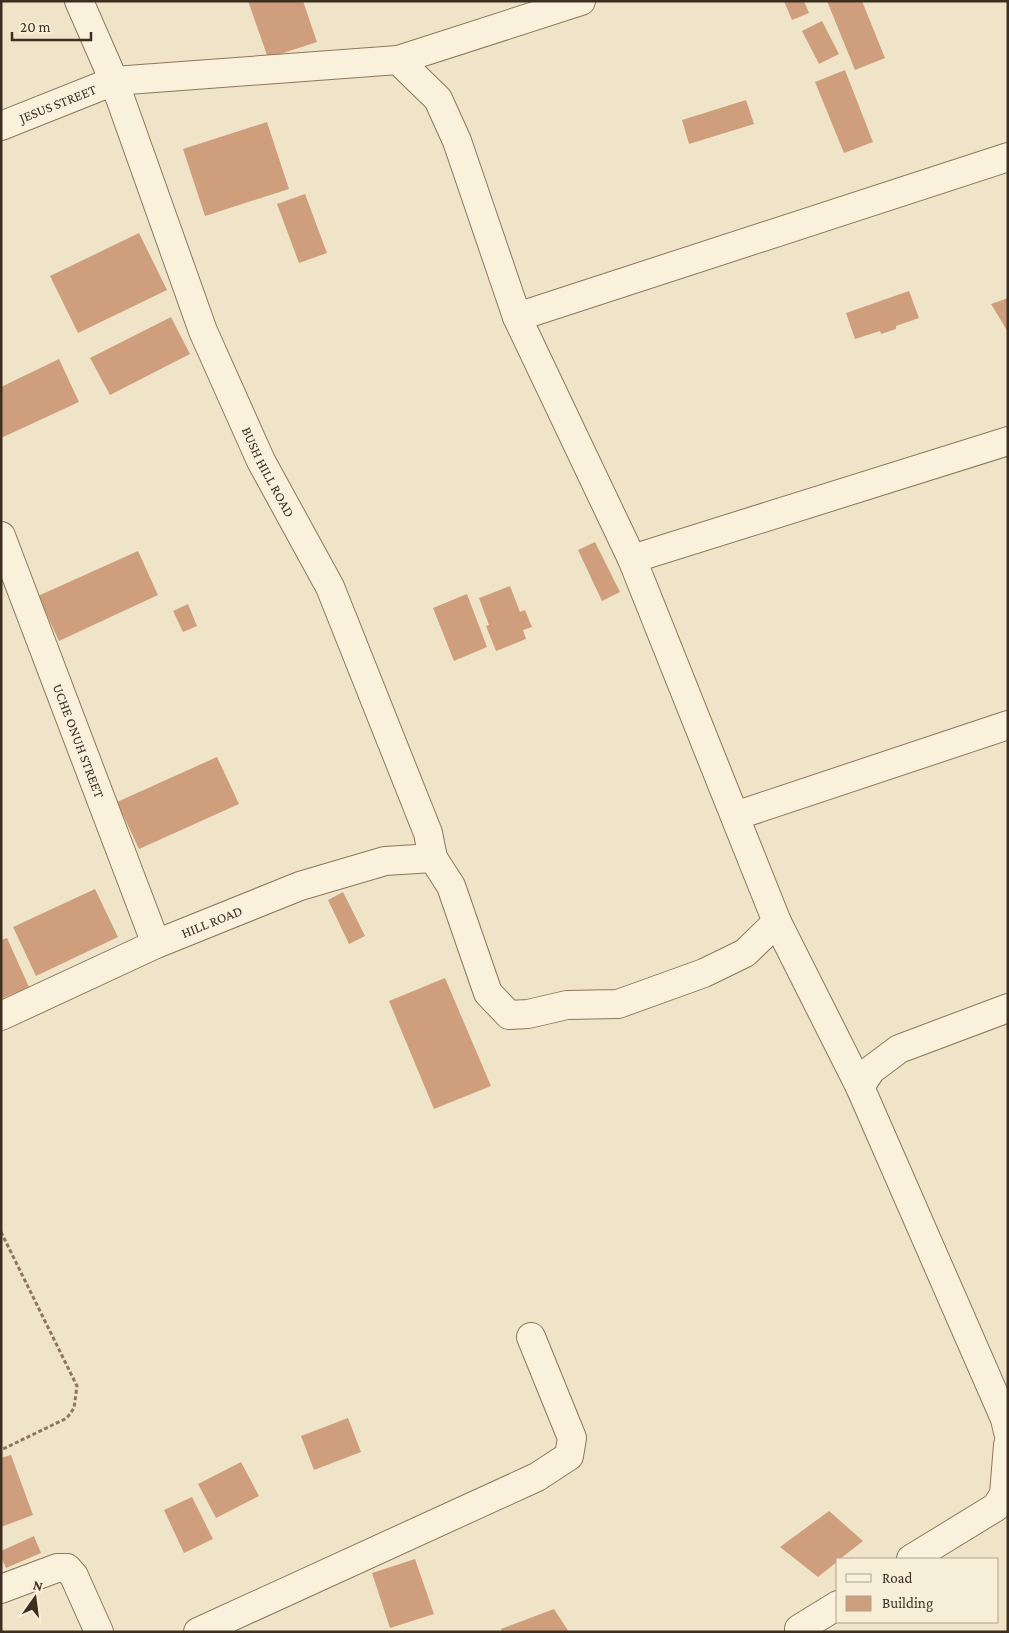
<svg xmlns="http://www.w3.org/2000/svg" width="1009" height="1633" font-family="'Crimson Pro',serif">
	<rect width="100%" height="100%" fill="#f0e4c8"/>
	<!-- building -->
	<path fill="#cf9f7d" d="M248 1H303L317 42 268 58Z
		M784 1H804L809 13 792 20Z
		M827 1H862L885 58 855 70Z
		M822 21 839 54 819 64 802 31Z
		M845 70 873 142 844 153 815 82Z
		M746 100 754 124 689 144 682 120Z
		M267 122 289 189 205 216 183 149Z
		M305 194 327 253 299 263 277 204Z
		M139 233 167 290 78 333 50 276Z
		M909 291 919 318 896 326V329L881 334 880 331 855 339 846 313Z
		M1008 298V332L991 304Z
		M171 317 190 354 110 395 90 358Z
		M59 359 79 402 1 438V387Z
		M595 542 620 592 602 601 578 550Z
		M138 551 158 595 59 641 38 596Z
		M510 586 520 612 525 610 532 627 523 630 526 639 496 651 486 626 489 625 479 598Z
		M467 594 487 647 454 661 433 608Z
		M188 604 197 626 183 632 173 611Z
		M217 757 239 804 139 849 117 802Z
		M95 889 118 937 36 976 13 927Z
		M343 892 365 936 349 944 328 900Z
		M7 938 29 987 1 999V940Z
		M445 978 491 1086 434 1109 389 1001Z
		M348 1418 361 1452 314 1470 301 1436Z
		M11 1455 33 1515 1 1527V1458Z
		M241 1462 259 1496 216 1518 198 1484Z
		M192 1497 213 1539 184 1553 164 1510Z
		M829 1511 863 1541 840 1559H838V1561L818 1577 780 1547Z
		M34 1536 41 1553 6 1568 1 1557V1551Z
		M415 1559 434 1614 390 1628 372 1573Z
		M554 1609 569 1632H502L501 1629Z"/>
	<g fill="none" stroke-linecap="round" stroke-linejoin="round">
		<!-- minor casing -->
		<g stroke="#8d765c" stroke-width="30">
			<g id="minor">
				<path id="s1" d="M79 1 114 81 203 331 261 461 330 587 428 833 433 858 451 886 488 993 509 1015 528 1014 567 1005 618 1004 704 973 745 953 777 922"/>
				<path d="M398 60 438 99 457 141 517 317 632 559 777 922 860 1087 1005 1419 1008 1432"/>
				<path id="s2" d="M1 126 114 81 398 60 581 1"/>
				<path d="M517 317 1008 157"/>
				<path id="s3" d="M1 536 156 944"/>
				<path d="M632 559 1008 441"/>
				<path d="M735 816 1008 725"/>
				<path id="s4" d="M1 1016 156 944 300 886 385 861 433 858"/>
				<path d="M860 1087 871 1070 899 1049 1008 1008"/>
				<path d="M911 1559 996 1507 1004 1494 1008 1445"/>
				<path d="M1 1589 57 1568H67L74 1576 99 1632"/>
				<path d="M799 1629 838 1605"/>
				<path d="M198 1632 537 1477 569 1456 572 1438 531 1337"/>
			</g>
		</g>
		<!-- path -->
		<path stroke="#8d765c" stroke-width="3" stroke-dasharray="4 2.5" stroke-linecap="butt" d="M1 1232 77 1386 74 1408 67 1418 1 1450"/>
		<!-- minor -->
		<use href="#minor" stroke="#faf1dc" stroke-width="28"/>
	</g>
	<g text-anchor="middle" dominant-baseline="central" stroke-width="4" stroke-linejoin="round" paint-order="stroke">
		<!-- street labels -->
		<g font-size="14" fill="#3d2e20" stroke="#f7eed8">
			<text stroke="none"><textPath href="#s2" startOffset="61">JESUS STREET</textPath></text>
			<text stroke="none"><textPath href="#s1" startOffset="508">BUSH HILL ROAD</textPath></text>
			<text stroke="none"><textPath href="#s3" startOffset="219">UCHE ONUH STREET</textPath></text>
			<text stroke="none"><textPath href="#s4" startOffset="231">HILL ROAD</textPath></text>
		</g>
	</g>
	<!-- border -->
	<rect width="1009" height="1633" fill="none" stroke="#3d2e20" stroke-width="5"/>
	<!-- legend -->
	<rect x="836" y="1558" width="162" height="65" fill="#f7eed8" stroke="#ada18e"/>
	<rect x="846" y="1574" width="25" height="8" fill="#faf1dc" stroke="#ada18e"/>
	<text x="882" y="1583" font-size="15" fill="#3d2e20">Road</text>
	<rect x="846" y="1596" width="25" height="15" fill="#cf9f7d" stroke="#ada18e"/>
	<text x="882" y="1608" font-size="15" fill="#3d2e20">Building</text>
	<!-- north arrow -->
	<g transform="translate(35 1598) rotate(14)" stroke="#f7eed8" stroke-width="4" paint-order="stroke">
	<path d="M0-4L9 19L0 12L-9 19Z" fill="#3d2e20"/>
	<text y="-8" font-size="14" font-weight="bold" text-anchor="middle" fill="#3d2e20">N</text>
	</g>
	<!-- scale -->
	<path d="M12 32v8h79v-8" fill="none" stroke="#3d2e20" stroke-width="2.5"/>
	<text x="20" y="32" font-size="15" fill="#3d2e20" stroke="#f7eed8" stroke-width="4" paint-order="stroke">20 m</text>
</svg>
